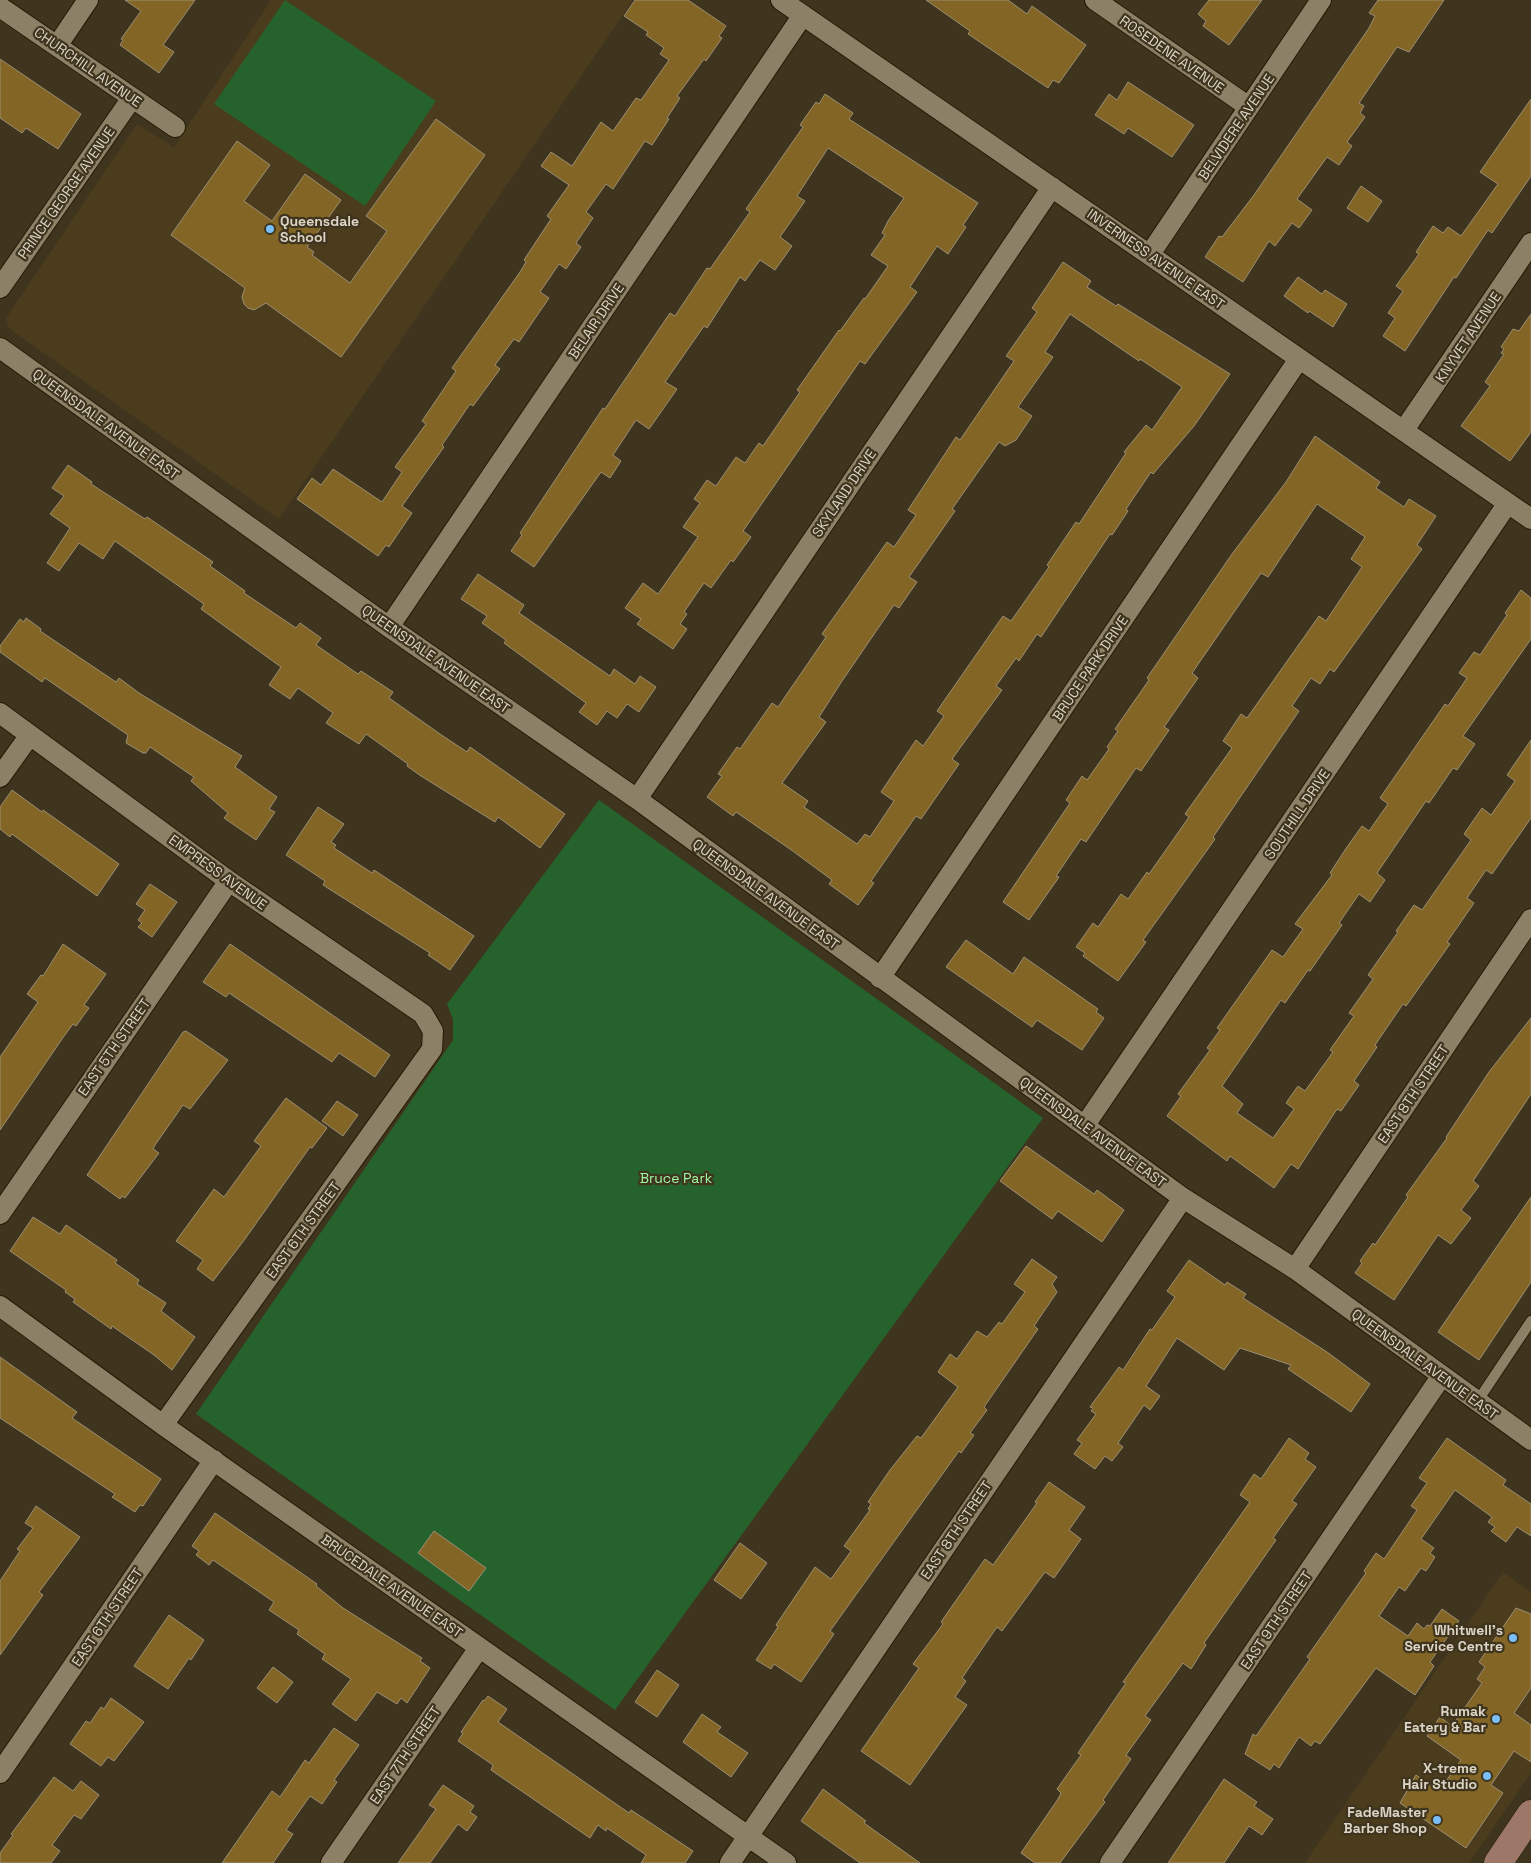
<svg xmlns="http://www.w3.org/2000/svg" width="1531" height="1863" font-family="'Space Grotesk',sans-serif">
	<rect width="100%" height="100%" fill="#3f341d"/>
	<!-- built -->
	<path fill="#4b3c1e" d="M271 0H633L279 519 14 332 8 326 6 318 137 124 174 147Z
		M1503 1572 1531 1592V1773L1469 1863H1305Z"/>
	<!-- green -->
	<path fill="#26632c" d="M285 0 436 101 365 206 214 104Z
		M599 800 1043 1118 615 1710 196 1414 453 1040V1019L447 1004Z"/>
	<!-- building -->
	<path fill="#836625" stroke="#9b8e74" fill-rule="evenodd" d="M125 0H195L163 45 174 52 159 73 120 45 123 40 121 39 141 11Z
		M635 0H688L726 26 719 36 722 38 706 61 704 59 677 96 680 98 667 118 669 119 652 145 645 141 613 189 606 184 586 212 593 218 576 243 581 247 566 269 559 264 540 292 549 298 519 342 514 339 495 365 500 369 473 406 470 404 442 445 444 447 402 506 412 513 389 547 386 545 378 556 297 499 312 478 321 485 333 469 382 502 402 472 395 467 426 424 422 421 456 371 452 368 520 272 526 262 524 260 551 219 547 216 569 185 541 166 551 152 572 166 601 122 613 131 636 98 641 100 669 60 660 54 664 48 646 35 648 32 624 16Z
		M926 0H1008L1027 14 1032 6 1086 45 1059 83 1053 80 1048 88 968 34 970 31Z
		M1209 0H1262L1229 45 1203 26 1206 21 1198 14Z
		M1378 0H1444L1409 52 1397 47 1359 103 1364 106 1360 113 1365 117 1347 142 1352 146 1339 165 1327 157 1297 199 1312 210 1299 228 1292 223 1275 246 1269 241 1243 282 1205 257 1219 236 1222 237 1254 195 1369 28 1375 16 1369 13Z
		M0 59 81 114 58 149 26 128 22 133 0 118Z
		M1128 82 1194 125 1172 157 1128 128 1124 134 1095 115 1109 94 1117 100Z
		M825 94 853 113 849 119 978 203 963 225 966 227 948 254 937 246 910 287 917 292 865 364 860 361 743 531 751 537 733 562 731 560 711 588 704 583 684 612 687 614 680 624 687 629 673 649 637 624 641 619 625 608 643 583 658 594 698 537 683 527 700 503 694 499 707 480 716 486 736 457 745 463 759 443 763 446 800 392 797 390 839 330 840 331 864 298 865 299 888 266 871 255 885 235 882 233 888 221 904 198 828 148 797 196 805 201 780 237 792 246 775 270 760 260 745 281 740 277 707 328 704 326 665 382 677 389 649 429 636 420 613 455 621 461 610 478 601 472 534 567 511 551 522 535 520 533 603 408 605 409 670 313 675 316 707 268 710 269 750 212 746 209 803 127 800 125 816 102 819 104Z
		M1531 99V176L1492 233 1488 230 1456 278 1454 277 1405 351 1383 336 1395 318 1388 313 1403 291 1396 286 1419 254 1416 252 1433 226 1443 233 1448 227 1461 236 1498 184 1480 172Z
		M436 119 485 155 341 357 266 303 254 310 248 308 244 304 242 297 245 288 171 235 237 141 270 165 244 201 272 221 305 174 341 200 307 247 314 252 312 255 350 283 387 231 366 216Z
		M1361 186 1382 201 1368 222 1347 208Z
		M1063 262 1091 281 1087 287 1116 306 1118 304 1230 374 1194 426 1153 474 1151 472 1126 509 1128 511 1112 535 1110 534 1041 637 1037 634 1019 661 1016 658 996 686 1002 690 952 759 959 764 921 819 916 816 871 881 874 883 858 905 829 884 832 880 790 849 736 812 733 816 707 797 722 776 718 774 737 747 740 749 772 703 778 707 826 637 822 634 887 542 894 547 916 515 908 510 956 437 960 440 1014 361 1006 356 1037 312 1032 308ZM1070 314 1139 361 1140 359 1182 387 1152 430 1146 425 1124 452 1126 453 1079 524 1076 522 1047 565 1049 567 1011 621 1003 616 937 711 944 716 923 746 916 740 881 792 894 801 870 837 865 834 857 844 804 807 808 801 782 783 826 722 819 717 842 681 894 605 899 608 917 582 909 577 955 511 952 509 999 442 1005 446 1016 440 1032 416 1018 407 1053 357 1045 352Z
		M1298 277 1322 294 1325 290 1347 304 1333 327 1309 311 1308 313 1284 296Z
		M1531 314V432L1510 461 1461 426 1490 386 1485 382 1504 354 1501 353 1504 349 1501 347 1513 329 1519 331Z
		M1315 436 1380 482 1376 488 1404 507 1409 499 1436 516 1417 545 1422 549 1334 672 1330 669 1320 684 1311 678 1292 706 1299 711 1213 837 1215 839 1143 940 1146 942 1118 981 1083 956 1085 953 1076 947 1093 923 1098 927 1121 894 1128 899 1147 872 1149 874 1189 817 1185 814 1232 748 1223 741 1241 714 1247 718 1319 616 1326 621 1362 567 1351 559 1365 537 1317 504 1268 577 1261 573 1192 673 1198 678 1164 727 1169 730 1141 771 1136 768 1086 842 1081 839 1056 876 1059 877 1029 920 1003 902 1070 803 1066 800 1082 776 1087 780 1109 749 1107 747 1118 731 1115 729 1149 680 1147 678 1232 554 1286 482Z
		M68 465 92 482 91 484 145 519 147 517 213 562 210 566 245 591 244 593 296 628 300 623 321 638 316 645 358 674 361 671 393 692 389 698 440 734 467 752 470 747 565 814 540 848 498 817 495 822 421 776 407 766 408 764 366 734 359 744 326 723 333 713 298 688 290 699 269 685 281 667 201 609 204 604 115 541 103 559 79 543 59 571 47 563 70 528 50 514 64 496 52 488Z
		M478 574 524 605 519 613 610 676 614 669 635 684 640 676 656 687 639 712 627 704 617 718 607 711 597 725 579 712 586 703 504 643 506 640 482 623 487 616 461 599Z
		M1521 590 1531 598V639L1463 736 1475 744 1457 770 1453 768 1429 803 1426 801 1377 873 1385 880 1370 902 1359 894 1339 923 1342 925 1310 971 1308 970 1285 1003 1281 1000 1222 1086 1243 1104 1237 1113 1273 1138 1294 1109 1286 1103 1298 1086 1305 1091 1333 1052 1330 1050 1354 1016 1349 1013 1373 979 1368 975 1398 932 1396 931 1414 905 1422 910 1471 840 1464 834 1482 808 1491 815 1515 781 1507 775 1531 740V818L1492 874 1486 870 1467 898 1474 903 1447 942 1450 944 1406 1006 1403 1004 1375 1045 1377 1047 1354 1081 1359 1085 1341 1111 1337 1109 1298 1169 1291 1164 1274 1188 1230 1156 1227 1161 1167 1116 1181 1096 1178 1094 1210 1050 1207 1048 1220 1030 1217 1028 1272 950 1283 957 1303 929 1295 924 1332 875 1330 873 1347 847 1362 826 1369 831 1388 804 1380 798 1445 704 1448 706 1467 678 1459 673 1474 652 1480 655 1507 615 1505 613Z
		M26 618 41 629 40 631 116 682 119 678 139 693 242 756 235 767 277 797 269 809 275 812 256 840 224 818 228 813 191 781 194 777 150 747 146 753H143L126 743 128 735 45 678 42 682 0 652V646L20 619 24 622Z
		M12 790 42 812 43 810 119 864 97 896 12 834 10 837 0 829V807Z
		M318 807 344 824 331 842 336 845 334 848 372 873 374 870 474 936 450 970 428 955 430 953 323 885 325 881 286 855Z
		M150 884 177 902 152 937 138 927 142 923 138 920 145 910 136 904Z
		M966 940 1013 974 1024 957 1098 1009 1096 1012 1104 1018 1082 1050 1037 1020 1032 1027 946 967Z
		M63 944 106 974 84 1005 89 1008 76 1026 73 1024 62 1039 0 1130V1057L38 1002 27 994 41 975 43 976Z
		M230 944 390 1055 375 1077 339 1053 332 1062 229 993 226 997 203 982Z
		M1531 1018V1094L1473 1181 1479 1186 1461 1210 1471 1218 1451 1244 1438 1235 1394 1300 1355 1273 1362 1263 1360 1261 1373 1243 1375 1245 1408 1197 1406 1195 1447 1138 1446 1137 1489 1072Z
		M186 1031 228 1060 190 1109 183 1105 155 1145 153 1149 159 1153 125 1198 122 1196 120 1199 87 1175 183 1032Z
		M286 1098 327 1128 312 1148 310 1147 245 1239 213 1281 197 1269 203 1260 176 1241 214 1189 224 1197 261 1146 254 1141Z
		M337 1101 358 1115 343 1136 322 1121Z
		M1026 1146 1094 1194 1097 1190 1124 1210 1102 1242 1058 1211 1052 1219 1000 1181Z
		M1531 1197V1282L1479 1360 1438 1332Z
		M33 1217 60 1234 66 1225 117 1260 115 1263 139 1280 137 1284 166 1303 161 1311 195 1337 172 1370 154 1355 112 1326 111 1329 73 1302 75 1299 65 1292 66 1290 10 1251Z
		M1032 1259 1057 1277 1052 1284 1057 1292 1034 1326 1038 1329 984 1407 987 1410 970 1433 974 1435 961 1453 959 1451 830 1631 834 1634 801 1682 774 1664 771 1669 756 1660 778 1627 776 1625 815 1567 831 1579 851 1551 844 1546 870 1510 868 1509 871 1504 868 1502 890 1470 917 1436 921 1438 958 1387 938 1372 950 1354 957 1359 977 1331 987 1337 999 1322 1002 1324 1025 1292 1014 1284Z
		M1189 1260 1225 1285 1227 1282 1246 1294 1243 1298 1327 1352 1370 1384 1351 1412 1288 1369 1291 1365 1240 1348 1224 1370 1177 1338 1146 1386 1160 1396 1150 1410 1144 1405 1118 1443 1123 1447 1112 1461 1105 1456 1095 1469 1074 1454 1082 1443 1077 1440 1096 1414 1091 1411 1093 1408 1090 1407 1119 1367 1123 1370 1150 1329 1152 1330 1175 1297 1167 1291Z
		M0 1357 77 1412 72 1418 161 1479 143 1506 140 1505 135 1512 112 1497 115 1494 0 1418Z
		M1289 1438 1309 1453 1305 1459 1316 1467 1292 1501 1297 1504 1273 1538 1276 1540 1204 1643 1206 1645 1191 1669 1183 1663 1145 1716 1151 1720 1126 1755 1131 1759 1103 1800 1105 1802 1060 1863H1035L1021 1853 1058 1799 1061 1793 1057 1789 1081 1755 1078 1753 1126 1683 1123 1682 1250 1502 1240 1495 1254 1474 1261 1479Z
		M1447 1438 1506 1480 1503 1485 1531 1504V1536L1517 1527 1506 1542 1491 1531 1495 1527 1488 1522 1492 1517 1455 1490 1421 1539 1434 1548 1430 1553 1435 1557 1426 1571 1421 1568 1405 1591 1399 1587 1379 1616 1408 1636 1417 1623 1424 1629 1427 1625 1430 1626 1442 1609 1459 1621 1430 1662 1434 1666 1415 1695 1376 1668 1320 1744 1315 1741 1311 1746 1299 1737 1279 1768 1274 1764 1270 1770 1245 1754 1253 1734 1256 1736 1310 1659 1307 1657 1366 1573 1364 1571 1376 1553 1384 1559 1417 1510 1411 1506 1427 1483 1419 1478Z
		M1049 1482 1085 1507 1069 1530 1081 1539 1054 1578 1045 1572 1002 1631 997 1627 962 1678 966 1681 955 1697 967 1705 910 1785 861 1751 919 1668 913 1664 943 1624 941 1622 985 1559 993 1565 1037 1503 1035 1502Z
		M36 1506 80 1537 39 1592 43 1595 0 1655V1581L20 1551 17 1549 33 1528 25 1523Z
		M215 1513 317 1584 316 1586 343 1608 422 1658 420 1661 430 1668 407 1703 401 1698 397 1704 377 1692 356 1721 332 1704 351 1679 322 1659 325 1654 297 1634 299 1630 269 1610 274 1602 213 1560 209 1565 196 1555 199 1551 192 1546Z
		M434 1531 486 1568 469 1591 418 1553Z
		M740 1543 767 1563 741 1599 714 1580Z
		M1516 1608 1531 1614V1688L1514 1713 1531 1725V1762L1514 1751 1491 1785 1503 1793 1466 1848 1400 1803 1416 1775 1439 1791 1461 1760 1427 1736 1440 1717 1452 1726 1482 1683 1477 1679 1485 1667 1479 1662Z
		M169 1615 204 1640 191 1660 189 1658 168 1689 134 1666Z
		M273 1667 293 1682 277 1703 257 1688Z
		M657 1670 679 1685 657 1717 635 1702Z
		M488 1696 507 1709 498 1722 629 1813 631 1810 693 1851 685 1863H641L646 1855 607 1828 606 1831 598 1825 590 1838 491 1770 493 1765 458 1741 463 1733 461 1732 483 1700 484 1701Z
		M111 1698 144 1722 114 1761 108 1757 101 1766 70 1744 86 1721 90 1723 101 1707 104 1709Z
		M702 1714 721 1727 717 1732 748 1753 731 1777 683 1742Z
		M334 1728 359 1745 334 1780 337 1782 322 1804 310 1796 286 1830 293 1834 273 1863H222L272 1791 280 1797 305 1760 309 1763Z
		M54 1777 73 1791 81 1781 99 1795 81 1819 74 1815 52 1845 60 1851 51 1863H0V1853L13 1835 11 1834Z
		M1224 1779 1257 1802 1254 1806 1273 1819 1262 1835 1249 1826 1224 1863H1168Z
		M443 1785 474 1806 470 1812 477 1817 467 1831 458 1824 430 1863H398L436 1809 429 1805Z
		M823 1789 866 1821 864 1823 920 1863H860L801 1821Z"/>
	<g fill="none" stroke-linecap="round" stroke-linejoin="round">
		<!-- lane casing -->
		<g stroke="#261b05" stroke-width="12">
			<path id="lane" d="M1477 1402 1531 1321"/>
		</g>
		<!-- street casing -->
		<g stroke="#261b05" stroke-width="22">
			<path id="street" d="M781 0 1531 519
				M1095 0 1249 107
				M0 7 175 127
				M57 46 88 0
				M1150 254 1321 0
				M0 288 132 98
				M0 348 389 627 637 799 1183 1198 1295 1269 1531 1440
				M1404 430 1531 243
				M389 627 803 15
				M0 713 229 881 423 1014 433 1031 432 1049 163 1425
				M0 777 30 735
				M637 799 1052 187
				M880 978 1299 359
				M1085 1125 1508 503
				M0 1214 229 881
				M1295 1269 1531 919
				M0 1306 163 1425 786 1863
				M0 1773 214 1460
				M331 1863 479 1648
				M730 1863 1183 1198
				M1110 1863 1441 1377"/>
		</g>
		<!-- secondary casing -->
		<g stroke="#261b05" stroke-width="29">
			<path id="secondary" d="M1498 1863 1531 1814"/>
		</g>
		<!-- lane -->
		<use href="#lane" stroke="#8c8066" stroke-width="10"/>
		<!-- street -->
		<use href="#street" stroke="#8c8066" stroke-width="20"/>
		<!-- secondary -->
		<use href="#secondary" stroke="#9d7868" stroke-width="28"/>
	</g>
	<!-- markers -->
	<g fill="#7abff8" stroke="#3f341d" stroke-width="2">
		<circle cx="270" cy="229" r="5"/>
		<circle cx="1513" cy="1638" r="5"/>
		<circle cx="1496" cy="1719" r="5"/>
		<circle cx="1487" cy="1776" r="5"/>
		<circle cx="1437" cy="1820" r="5"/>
	</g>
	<g text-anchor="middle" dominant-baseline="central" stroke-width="4.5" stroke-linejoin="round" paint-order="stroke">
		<!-- street labels -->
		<g font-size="14" fill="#dcd5c7" stroke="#3f341d">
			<text transform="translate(1172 54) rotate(35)">ROSEDENE AVENUE</text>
			<text transform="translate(88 67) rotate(35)">CHURCHILL AVENUE</text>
			<text transform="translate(1236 127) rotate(-56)">BELVIDERE AVENUE</text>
			<text transform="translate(66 193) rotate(-55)">PRINCE GEORGE AVENUE</text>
			<text transform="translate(1156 259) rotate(35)">INVERNESS AVENUE EAST</text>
			<text transform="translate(596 321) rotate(-56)">BELAIR DRIVE</text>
			<text transform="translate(1468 337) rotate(-56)">KNYVET AVENUE</text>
			<text transform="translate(106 424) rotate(36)">QUEENSDALE AVENUE EAST</text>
			<text transform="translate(844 493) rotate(-56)">SKYLAND DRIVE</text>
			<text transform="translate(436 659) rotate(35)">QUEENSDALE AVENUE EAST</text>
			<text transform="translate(1090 668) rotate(-56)">BRUCE PARK DRIVE</text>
			<text transform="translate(1297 814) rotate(-56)">SOUTHILL DRIVE</text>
			<text transform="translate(218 872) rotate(36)">EMPRESS AVENUE</text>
			<text transform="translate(766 894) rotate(36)">QUEENSDALE AVENUE EAST</text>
			<text transform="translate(114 1047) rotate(-55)">EAST 5TH STREET</text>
			<text transform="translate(1413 1094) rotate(-56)">EAST 8TH STREET</text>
			<text transform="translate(1093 1132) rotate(36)">QUEENSDALE AVENUE EAST</text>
			<text transform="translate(303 1230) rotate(-54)">EAST 6TH STREET</text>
			<text transform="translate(1425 1364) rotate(36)">QUEENSDALE AVENUE EAST</text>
			<text transform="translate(956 1530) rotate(-56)">EAST 8TH STREET</text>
			<text transform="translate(392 1586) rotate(35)">BRUCEDALE AVENUE EAST</text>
			<text transform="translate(107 1617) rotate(-56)">EAST 6TH STREET</text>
			<text transform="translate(1276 1620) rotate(-56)">EAST 9TH STREET</text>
			<text transform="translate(405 1755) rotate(-56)">EAST 7TH STREET</text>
		</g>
		<!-- poi labels -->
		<g font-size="14" font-weight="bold" fill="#dcd5c7" stroke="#3f341d" text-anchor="end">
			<text x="280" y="221" text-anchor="start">Queensdale<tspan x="280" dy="16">School</tspan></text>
			<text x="1503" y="1630">Whitwell's<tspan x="1503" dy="16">Service Centre</tspan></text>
			<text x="1486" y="1711">Rumak<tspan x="1486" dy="16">Eatery &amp; Bar</tspan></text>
			<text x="1477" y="1768">X-treme<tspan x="1477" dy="16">Hair Studio</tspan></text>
			<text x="1427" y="1812">FadeMaster<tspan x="1427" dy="16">Barber Shop</tspan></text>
		</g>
		<!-- park labels -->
		<g font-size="14" fill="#9ef7a2" stroke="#3f341d">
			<text x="676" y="1178">Bruce Park</text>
		</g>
	</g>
</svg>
